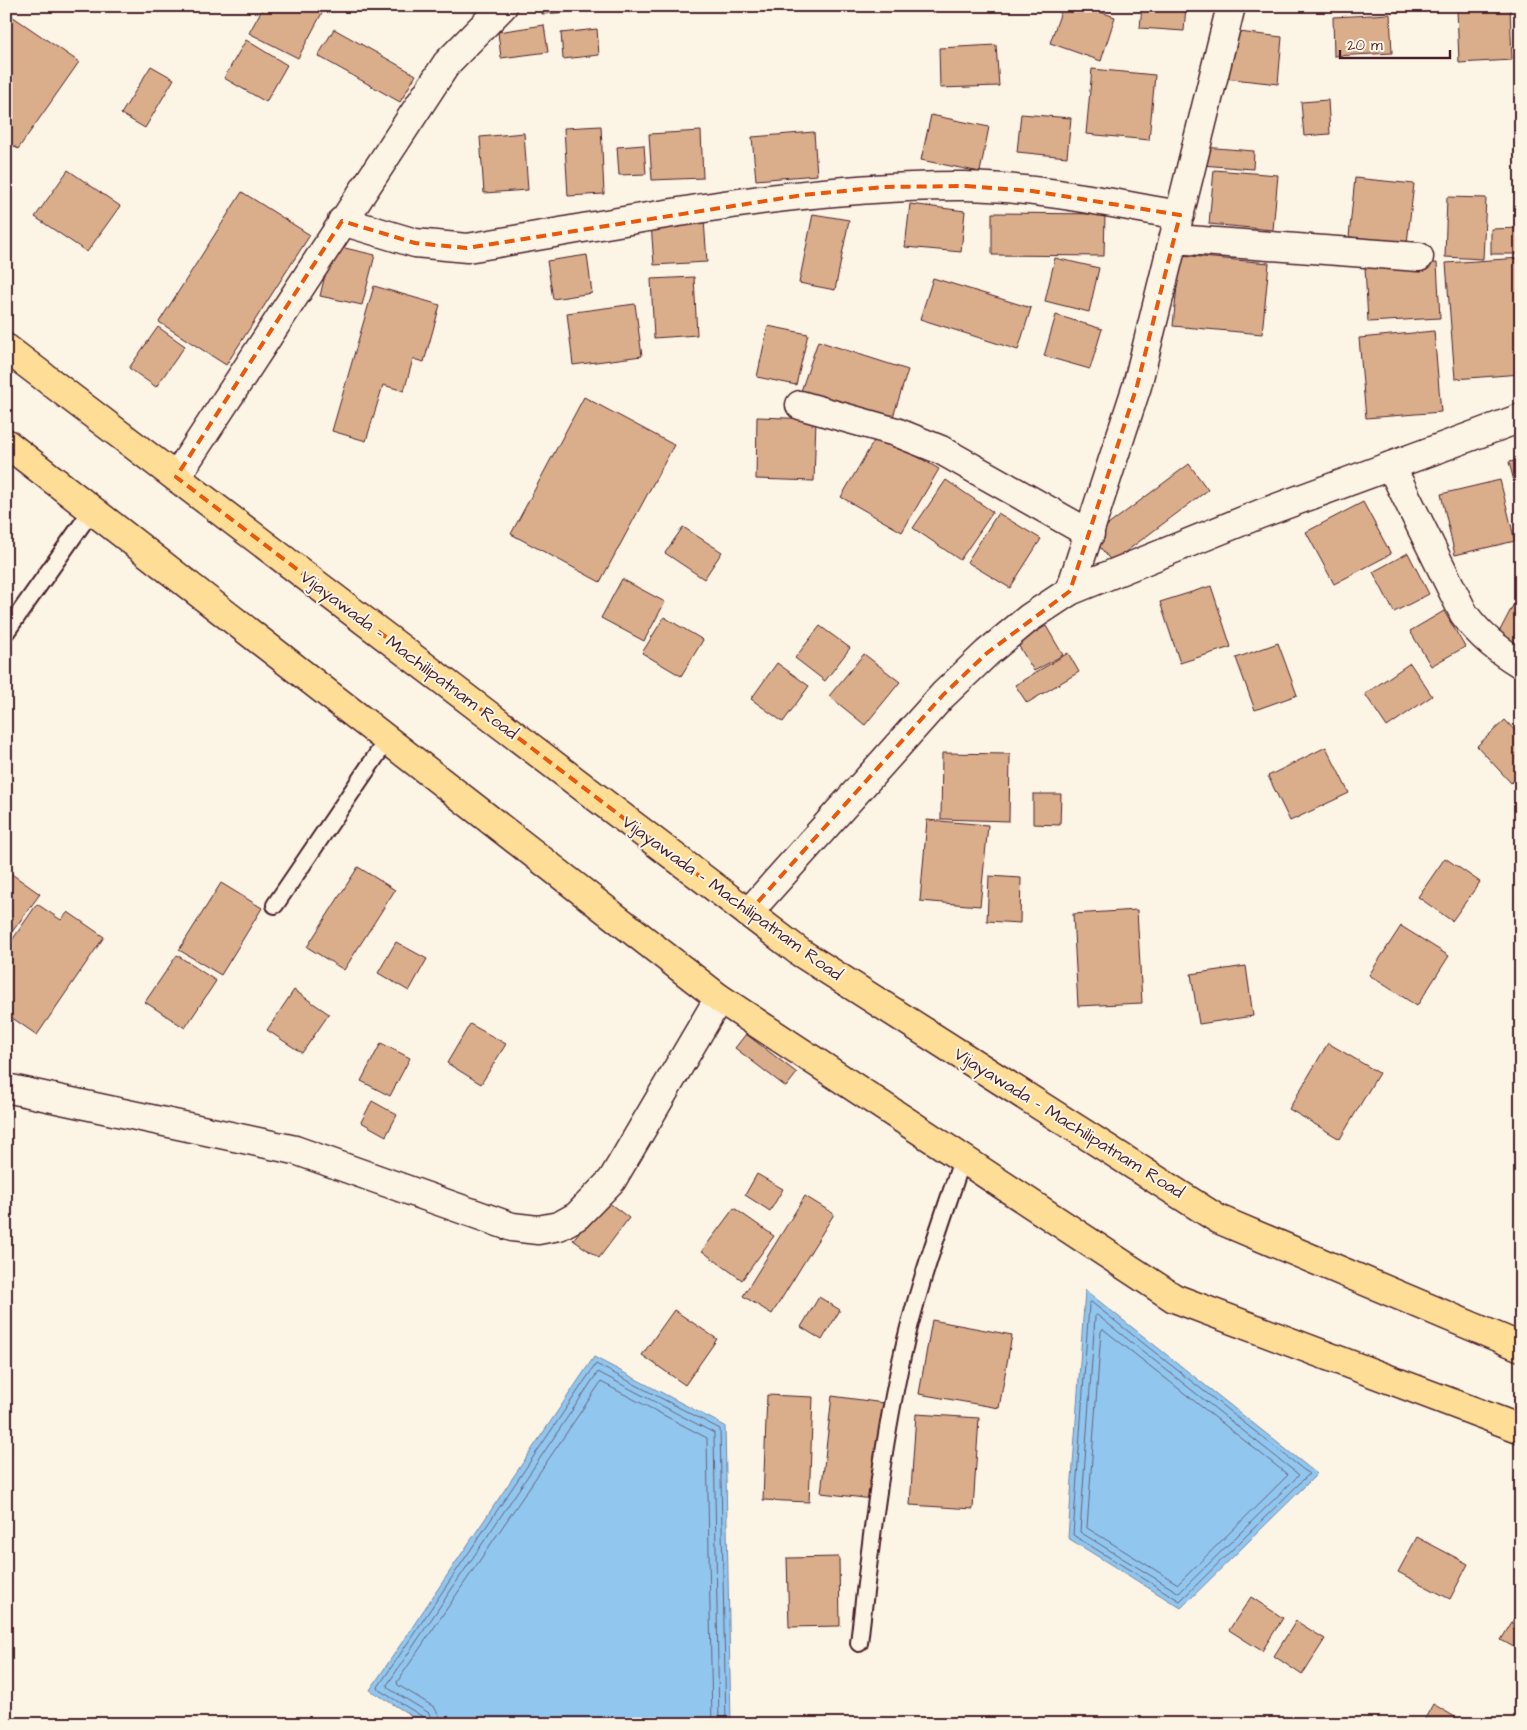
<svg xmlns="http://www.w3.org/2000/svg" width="1527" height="1730" font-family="'Architects Daughter',sans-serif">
	<rect width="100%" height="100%" fill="#fcf5e5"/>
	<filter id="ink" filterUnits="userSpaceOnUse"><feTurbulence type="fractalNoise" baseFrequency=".02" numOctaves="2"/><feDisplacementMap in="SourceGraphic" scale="10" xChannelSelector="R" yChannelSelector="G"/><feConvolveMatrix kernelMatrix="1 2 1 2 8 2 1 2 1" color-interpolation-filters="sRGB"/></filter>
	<g filter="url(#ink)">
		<!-- water -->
		<path fill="#91c7ef" stroke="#7584a1" d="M1085 1290 1317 1474 1181 1608 1068 1538Z
			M594 1357 725 1426 731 1724H425L370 1690Z"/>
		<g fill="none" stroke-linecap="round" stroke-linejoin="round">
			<!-- shore -->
			<path stroke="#666279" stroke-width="1" d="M1091 1302 1309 1474 1180 1601 1073 1535 1089 1305Z
				M1097 1315 1299 1475 1179 1593 1080 1532 1095 1317Z
				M1103 1329 1288 1475 1178 1584 1087 1528 1101 1332Z
				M427 1724 425 1718 379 1690 378 1687 596 1364 720 1429 726 1724
				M433 1724 429 1713 388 1688 387 1685 598 1372 714 1433 719 1724
				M441 1724 439 1715 434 1707 398 1685 397 1682 601 1382 707 1438 712 1724"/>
		</g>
		<!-- building -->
		<path fill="#daae8b" stroke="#4a1f2b" d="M264 6H315L323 11 298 58 249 33Z
			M541 6H592V10L542 14Z
			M1063 6H1083L1115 17 1101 61 1050 43Z
			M1142 6H1186L1184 31 1140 28Z
			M1396 6H1450V8L1396 12Z
			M1510 6 1512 60 1459 63 1457 9Z
			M6 12 79 62 18 149 6 141Z
			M1390 14 1392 53 1334 56 1333 17Z
			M544 25 548 52 501 58 498 32Z
			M334 29 416 75 400 102 318 56Z
			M597 29 599 55 563 59 561 33Z
			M1230 31 1282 37 1278 84 1224 78Z
			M246 40 287 65 266 102 224 78Z
			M996 45 999 86 940 88 939 48Z
			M151 66 174 79 145 128 121 114Z
			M1092 69 1155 75 1149 140 1086 134Z
			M1328 100 1330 134 1304 136 1301 102Z
			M1021 114 1071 118 1067 157 1017 152Z
			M931 115 989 127 980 172 921 160Z
			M601 126 604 194 568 196 564 128Z
			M701 131 703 178 652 180 649 134Z
			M814 132 817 175 756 180 752 137Z
			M524 133 528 190 484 193 480 137Z
			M644 145 646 174 619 175 617 147Z
			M1203 147 1254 151 1253 169 1201 165Z
			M68 170 120 206 87 252 35 217Z
			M1214 170 1278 175 1273 230 1209 224Z
			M1355 178 1414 184 1407 243 1349 237Z
			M242 192 310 235 226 365 159 322Z
			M1447 197 1486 198 1483 259 1445 257Z
			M910 204 965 211 961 252 905 247Z
			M992 213 1105 214 1104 256 992 255Z
			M813 214 849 220 835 290 799 283Z
			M704 220 707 262 654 265 651 223Z
			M1521 228V254H1491V229Z
			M332 245 375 255 362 305 320 296Z
			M587 255 592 293 553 299 547 261Z
			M1180 255 1269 263 1262 334 1173 326Z
			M1055 258 1099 268 1089 312 1045 301Z
			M1521 258V374L1455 379 1446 263Z
			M1437 263 1440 318 1368 322 1365 267Z
			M694 277 697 335 654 338 651 279Z
			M933 278 1031 308 1018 350 920 319Z
			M374 286 440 305 424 362 413 359 404 391 383 385 366 441 332 431Z
			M635 304 642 356 573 365 567 313Z
			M1056 315 1102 329 1090 369 1044 356Z
			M768 326 808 334 796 385 757 377Z
			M158 327 185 346 156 387 129 368Z
			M1434 331 1441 412 1366 418 1359 338Z
			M818 341 908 370 892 420 801 391Z
			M584 397 674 445 600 582 511 534Z
			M757 417 816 419 814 481 756 479Z
			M878 434 939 469 902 532 841 497Z
			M1521 460V508L1509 462Z
			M1189 464 1208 490 1112 562 1092 537Z
			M946 480 993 512 960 560 913 528Z
			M1500 480 1515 541 1455 555 1441 494Z
			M1363 502 1391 554 1334 584 1306 532Z
			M998 513 1041 539 1010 588 967 562Z
			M683 527 722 552 704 579 665 553Z
			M1408 553 1429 594 1394 612 1373 572Z
			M622 579 665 602 644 641 601 618Z
			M1211 586 1231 647 1180 663 1160 602Z
			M1519 594 1521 596V650L1496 638Z
			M1444 611 1465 647 1431 666 1410 631Z
			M664 617 703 640 681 676 642 653Z
			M820 626 850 648 825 681 795 658Z
			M1046 626 1063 655 1034 671 1017 643Z
			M1278 643 1297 695 1255 710 1236 658Z
			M1068 653 1079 672 1027 703 1015 685Z
			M864 654 900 682 865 725 829 696Z
			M777 663 809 686 783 722 751 699Z
			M1410 663 1432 696 1387 727 1365 694Z
			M1505 720 1521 737V774L1511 783 1477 746Z
			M1326 747 1349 793 1290 821 1268 776Z
			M942 753 1010 754 1009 821 941 819Z
			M1033 794H1061L1060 825 1033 824Z
			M927 820 988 825 980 906 920 901Z
			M1445 858 1480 882 1452 921 1418 897Z
			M358 867 395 890 344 970 307 947Z
			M6 870 40 894 6 940Z
			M989 876 1021 878 1020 923 987 921Z
			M221 883 262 908 221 975 179 950Z
			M37 904 61 920 68 912 104 937 37 1035 8 1015 6 1018V949Z
			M1137 910 1142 1003 1078 1006 1073 914Z
			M1401 926 1449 956 1417 1006 1369 975Z
			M396 942 427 959 409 991 378 973Z
			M177 955 216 981 185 1028 145 1002Z
			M1246 966 1253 1016 1199 1024 1191 974Z
			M294 990 329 1014 302 1053 267 1030Z
			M470 1024 506 1044 481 1084 447 1063Z
			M746 1034 797 1073 786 1087 735 1048Z
			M381 1043 410 1058 390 1096 361 1081Z
			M1328 1043 1379 1073 1340 1139 1289 1109Z
			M372 1101 397 1115 386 1136 361 1122Z
			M757 1174 783 1189 770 1211 745 1195Z
			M805 1196 834 1214 772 1314 743 1296Z
			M604 1199 629 1218 599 1258 573 1240Z
			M734 1208 774 1236 742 1280 702 1251Z
			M819 1297 840 1310 822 1340 801 1327Z
			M674 1310 717 1339 685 1385 642 1355Z
			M932 1320 1012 1335 999 1408 919 1394Z
			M767 1395 813 1397 809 1502 763 1500Z
			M832 1396 884 1403 873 1499 821 1493Z
			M916 1414 979 1418 973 1509 910 1505Z
			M1417 1537 1468 1564 1450 1599 1398 1572Z
			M839 1557 840 1626 789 1627 787 1558Z
			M1251 1597 1283 1618 1262 1651 1229 1630Z
			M1521 1607V1651L1501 1640Z
			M1296 1621 1325 1639 1302 1675 1274 1656Z
			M1433 1704 1467 1724H1422Z"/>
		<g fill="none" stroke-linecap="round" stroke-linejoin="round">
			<!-- lane casing -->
			<g stroke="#4a1f2b" stroke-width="20">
				<path id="lane" d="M6 632 92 510
					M275 905 387 740
					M859 1643C870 1548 881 1454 901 1361 916 1291 941 1224 963 1157"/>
			</g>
			<!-- street casing -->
			<g stroke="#4a1f2b" stroke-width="31">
				<path id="street" d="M342 221 415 243 467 248C631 221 797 185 964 186 1037 187 1109 203 1180 215
					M1175 239 1419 257
					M800 405 896 432 941 450 1090 534
					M1391 466 1464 614C1480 636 1498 650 1521 664
					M176 477 447 63 503 6
					M1070 591 1137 386 1231 6
					M6 1088 295 1150 512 1227 538 1230 559 1226 577 1216 612 1180 719 998"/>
			</g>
			<!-- secondary casing -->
			<g stroke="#4a1f2b" stroke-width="31">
				<path id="secondary" d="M748 913 943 695 987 653 1029 618 1070 591 1260 514 1521 418"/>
			</g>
			<!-- highway casing -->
			<g stroke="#4a1f2b" stroke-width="31">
				<path id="highway" d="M6 348 801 953 1218 1219 1521 1347
					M6 443 719 998 1174 1298 1521 1429"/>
			</g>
			<!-- lane -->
			<use href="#lane" stroke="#fcf5e5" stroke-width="16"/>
			<!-- street -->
			<use href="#street" stroke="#fcf5e5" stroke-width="28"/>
			<!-- secondary -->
			<use href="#secondary" stroke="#fcf5e5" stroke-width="28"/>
			<!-- highway -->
			<use href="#highway" stroke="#fedd96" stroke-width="28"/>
		</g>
	</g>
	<!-- marked area -->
	<path fill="none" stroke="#e8590c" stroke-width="4" stroke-dasharray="10 6" stroke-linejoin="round" d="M966 186 1032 191 1180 215 1137 386 1070 591 987 653 943 695 748 913 176 477 342 221 415 243 467 248 803 195 884 187Z"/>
	<g text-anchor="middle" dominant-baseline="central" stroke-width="4" stroke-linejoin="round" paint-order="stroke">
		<!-- street labels -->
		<g font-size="18" fill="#4a1f2b" stroke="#fcf5e5">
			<text transform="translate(409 655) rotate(37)">Vijayawada - Machilipatnam Road</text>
			<text transform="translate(732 898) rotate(36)">Vijayawada - Machilipatnam Road</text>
			<text transform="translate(1069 1123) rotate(32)">Vijayawada - Machilipatnam Road</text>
		</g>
	</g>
	<!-- margin -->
	<rect width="1527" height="1730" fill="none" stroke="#fcf5e5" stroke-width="25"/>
	<rect x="12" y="12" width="1502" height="1705" fill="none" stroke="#4a1f2b" stroke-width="2" filter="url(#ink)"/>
	<!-- scale -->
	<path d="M1340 50v8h110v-8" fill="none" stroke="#4a1f2b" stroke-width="2.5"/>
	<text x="1347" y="50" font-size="15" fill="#4a1f2b" stroke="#fcf5e5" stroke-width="4" paint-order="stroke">20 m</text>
</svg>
